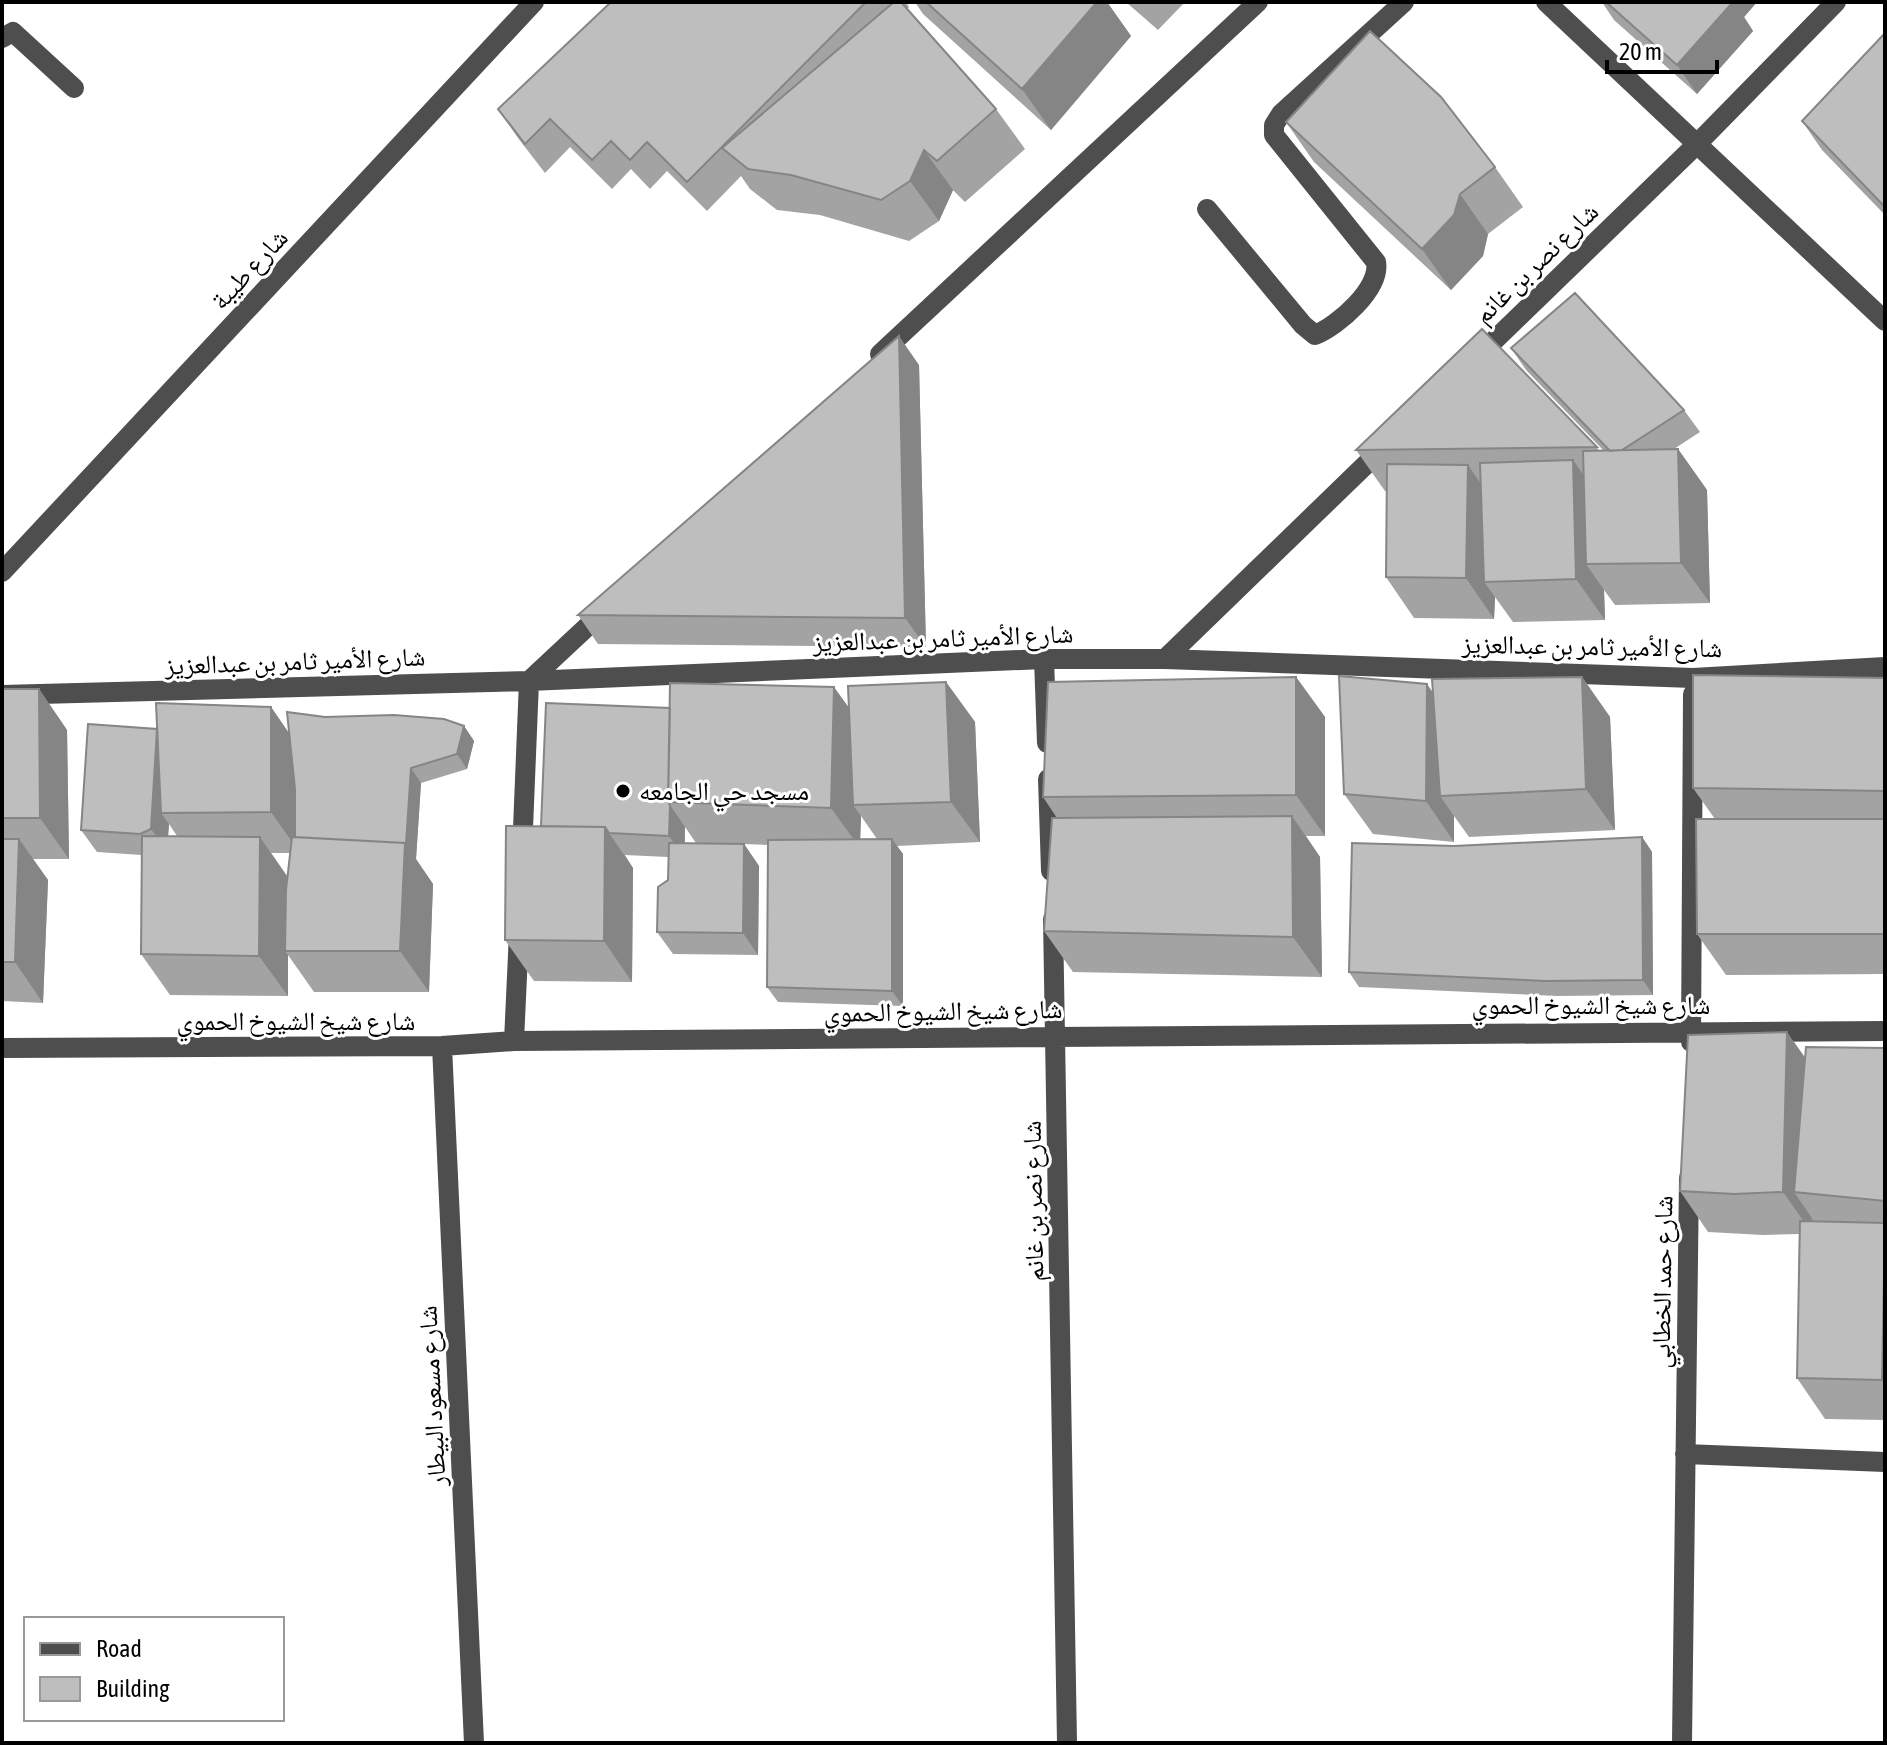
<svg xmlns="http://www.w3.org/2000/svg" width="1887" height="1745" font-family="'Asap Condensed','Noto Naskh Arabic',sans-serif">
	<rect width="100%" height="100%" fill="#fff"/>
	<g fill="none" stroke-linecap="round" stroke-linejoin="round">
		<!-- minor -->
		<path stroke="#4e4e4e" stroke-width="20" d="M1546 2 1885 321
			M2 38 13 32 74 88
			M1207 209 1303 325 1315 335C1338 326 1381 288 1376 262L1274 135V125L1281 114 1404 2
			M880 354 1258 2
			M1475 359 1696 145 1836 2
			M2 572 534 2
			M1044 659 1047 743
			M1165 659 1386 445
			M2 695 529 681 1044 659H1165L1693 678 1885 667
			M1048 779 1051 871
			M522 853 529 681 605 610
			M1053 919 1067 1743
			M514 1041 519 933
			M1691 1042 1693 694
			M442 1046 474 1743
			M2 1048 442 1046 514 1041 1885 1031
			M1685 1454 1885 1462
			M1682 1743 1689 1178"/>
	</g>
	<!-- wall -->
	<path fill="#a3a3a3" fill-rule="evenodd" d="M611 2H906L909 7 907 9 996 109 1025 149 965 202 953 190 939 221 909 241 820 215 777 210 750 189 741 176 707 211 667 171 650 189 631 169 612 189 570 147 545 173 518 138 498 109Z
		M915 2H1107L1131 36 1051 130 923 14Z
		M1126 2H1185L1158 30Z
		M1602 2H1757L1744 17 1753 31 1697 94 1614 20Z
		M1885 33V215L1822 150 1802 121Z
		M1286 122 1495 167 1523 207 1488 234 1483 256 1451 290 1314 162Z
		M1511 348 1684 410 1700 432 1674 449H1678L1707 490 1710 603 1615 605 1604 590 1605 620 1513 622 1495 597 1494 619 1414 618 1386 577 1387 491H1385L1356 450 1597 447 1599 451H1604L1526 370Z
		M919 365 926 647 598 644 578 615Z
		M1296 677 1325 717V836H1306L1320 857 1322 977 1073 972 1044 931 1057 818 1043 797Z
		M1582 677 1610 717 1615 830 1469 837 1454 816V842L1373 834 1344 794 1433 694Z
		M1885 678V974L1726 975 1697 934 1715 819 1693 788Z
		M946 682 975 722 980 842 897 846 903 854V1006L778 1002 767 987 768 845 744 844 759 866 758 955 673 954 657 932 668 880V857L625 855 633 868 632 982 534 981 505 940 541 826 670 708 849 707ZM861 816 877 839H860ZM685 827 696 843 730 844 685 843Z
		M2 689H39L67 730 69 859H33L48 880 43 1003 2 1001Z
		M271 707 289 733 325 717 464 726 474 741 467 769 421 783 416 859 433 884 429 992H314L288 955V996L170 995 141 954 142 855 97 852 81 830 157 729ZM169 824 177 836H168ZM271 853H291L288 877Z
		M1642 837 1652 852 1653 995 1557 996 1359 987 1349 972 1454 846Z
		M1885 1048V1420L1825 1419 1797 1378 1799 1234 1763 1235 1708 1232 1680 1191 1805 1058Z"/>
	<!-- shaded-wall -->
	<path fill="#858585" d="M1097 2H1107L1131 36 1051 130 1022 89Z
		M1729 2H1757L1744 17 1753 31 1697 94 1677 65Z
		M924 150 953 190 939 221 910 181Z
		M1460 194 1488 234 1483 256 1451 290 1422 249Z
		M899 336 919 365 926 647 905 618Z
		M1678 449 1707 490 1710 603 1681 563Z
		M1573 460 1601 501 1586 564 1604 590 1605 620 1576 579Z
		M1468 465 1496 506 1484 582 1495 597 1494 619 1466 578Z
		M1296 677 1325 717V836L1296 795Z
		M1582 677 1610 717 1615 830 1586 789Z
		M946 682 975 722 980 842 951 802Z
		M1427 684 1455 725 1440 796 1454 816V842L1426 801Z
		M834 687 863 727 853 805 861 816 860 848 831 808Z
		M39 689 67 730 69 859 40 818Z
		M271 707 299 748 300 853 271 812Z
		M464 726 474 741 467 769 457 754Z
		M158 729 161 813 169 824 167 851 151 829Z
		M411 768 421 783 416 859 406 844Z
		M670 805 685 827 684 858 669 836Z
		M1292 816 1320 857 1322 977 1293 937Z
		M605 827 633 868 632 982 604 941Z
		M260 837 288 878 285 951 288 955V996L259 956Z
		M1642 837 1652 852 1653 995 1643 980Z
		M19 839 48 880 43 1003 15 962Z
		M892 839 903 854V1006L892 991Z
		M405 843 433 884 429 992 400 951Z
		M744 844 759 866 758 955 743 933Z
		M1787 1032 1816 1073 1794 1192 1812 1218V1233L1783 1192Z
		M1885 1255V1384L1882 1380Z"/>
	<!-- building -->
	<path fill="#bebebe" stroke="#858585" stroke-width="2" d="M611 2H866L687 182 647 142 630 160 611 141 592 160 550 119 525 144 498 109Z
		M894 2H901L996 109 937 161 924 150 910 181 881 200 791 175 748 169 722 148Z
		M926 2H1097L1022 89Z
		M1606 2H1733L1677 65Z
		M1370 31 1441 97 1495 167 1460 194 1454 215 1422 249 1286 122Z
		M1885 33V207L1802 121Z
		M1575 293 1684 410 1622 450 1610 451 1511 348Z
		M1482 329 1597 447 1356 450Z
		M899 336 905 618 578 615Z
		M1678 449 1681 563 1586 564 1583 451Z
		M1573 460 1576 579 1484 582 1480 463Z
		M1387 464 1468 465 1466 578 1386 577Z
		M1693 675 1885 678V791L1693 788Z
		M1339 676 1427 684 1426 801 1344 794Z
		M1296 677V795L1043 797 1048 682Z
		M1582 677 1586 789 1440 796 1432 679Z
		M946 682 951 802 853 805 848 686Z
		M670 683 834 687 831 808 668 802Z
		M2 689H39L40 818H2Z
		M156 703 271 707V812L161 813Z
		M546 703 670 708 668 802 670 805 669 836 609 833 605 827 541 826Z
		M287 712 325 717 394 715 444 719 464 726 457 754 411 768 406 844 405 843 295 837V789Z
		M88 724 157 729 151 829 140 834 81 830Z
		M1292 816 1293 937 1044 931 1052 818Z
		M1696 819H1885V934H1697Z
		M506 826 605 827 604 941 505 940Z
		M142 836 260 837 259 956 141 954Z
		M292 837 405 843 400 951H285L286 890Z
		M1642 837 1643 980 1546 981 1349 972 1352 843 1454 846Z
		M2 839H19L15 962H2Z
		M892 839V991L767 987 768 840Z
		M669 843 744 844 743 933 657 932 658 887 668 880Z
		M1787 1032 1783 1192 1734 1194 1680 1191 1688 1035Z
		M1806 1047 1885 1048V1201L1794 1192Z
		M1800 1221 1885 1223 1882 1380 1797 1378Z"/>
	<!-- markers -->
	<circle fill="#000" stroke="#fff" stroke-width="3" cx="623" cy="791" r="8"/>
	<g text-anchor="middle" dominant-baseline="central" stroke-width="6" stroke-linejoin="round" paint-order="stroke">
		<!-- street labels -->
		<g font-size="26" fill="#000" stroke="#fff">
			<text transform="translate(1536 263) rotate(-44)">شارع نصر بن غانم</text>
			<text transform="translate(249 269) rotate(-47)">شارع طيبة</text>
			<text transform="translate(943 638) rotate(-2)">شارع الأمير ثامر بن عبدالعزيز</text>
			<text transform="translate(1592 646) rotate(1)">شارع الأمير ثامر بن عبدالعزيز</text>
			<text transform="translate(295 661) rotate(-2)">شارع الأمير ثامر بن عبدالعزيز</text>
			<text x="1591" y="1005">شارع شيخ الشيوخ الحموي</text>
			<text transform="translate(943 1011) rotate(-1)">شارع شيخ الشيوخ الحموي</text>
			<text x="296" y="1021">شارع شيخ الشيوخ الحموي</text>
			<text transform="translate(1033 1201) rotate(-91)">شارع نصر بن غانم</text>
			<text transform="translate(1662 1282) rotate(-89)">شارع حمد الخطابي</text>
			<text transform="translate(432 1396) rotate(-93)">شارع مسعود البيطار</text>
		</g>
		<!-- poi labels -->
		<g font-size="26" fill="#000" stroke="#fff" text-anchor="start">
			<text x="639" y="791">مسجد حي الجامعه</text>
		</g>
	</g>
	<!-- border -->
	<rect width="1887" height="1745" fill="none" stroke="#000000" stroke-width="8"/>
	<!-- legend -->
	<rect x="24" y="1617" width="260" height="104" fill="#ffffff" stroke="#999999" stroke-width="2"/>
	<rect x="40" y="1643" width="40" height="12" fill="#4e4e4e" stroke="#999999" stroke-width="2"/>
	<text x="96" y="1657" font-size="24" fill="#000000">Road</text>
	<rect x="40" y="1677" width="40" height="24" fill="#bebebe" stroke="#999999" stroke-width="2"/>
	<text x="96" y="1697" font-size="24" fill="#000000">Building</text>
	<!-- scale -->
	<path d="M1607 60v12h110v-12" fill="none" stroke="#000000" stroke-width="4"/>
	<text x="1619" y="60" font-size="24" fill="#000000" stroke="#ffffff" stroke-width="6" paint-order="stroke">20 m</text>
</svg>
